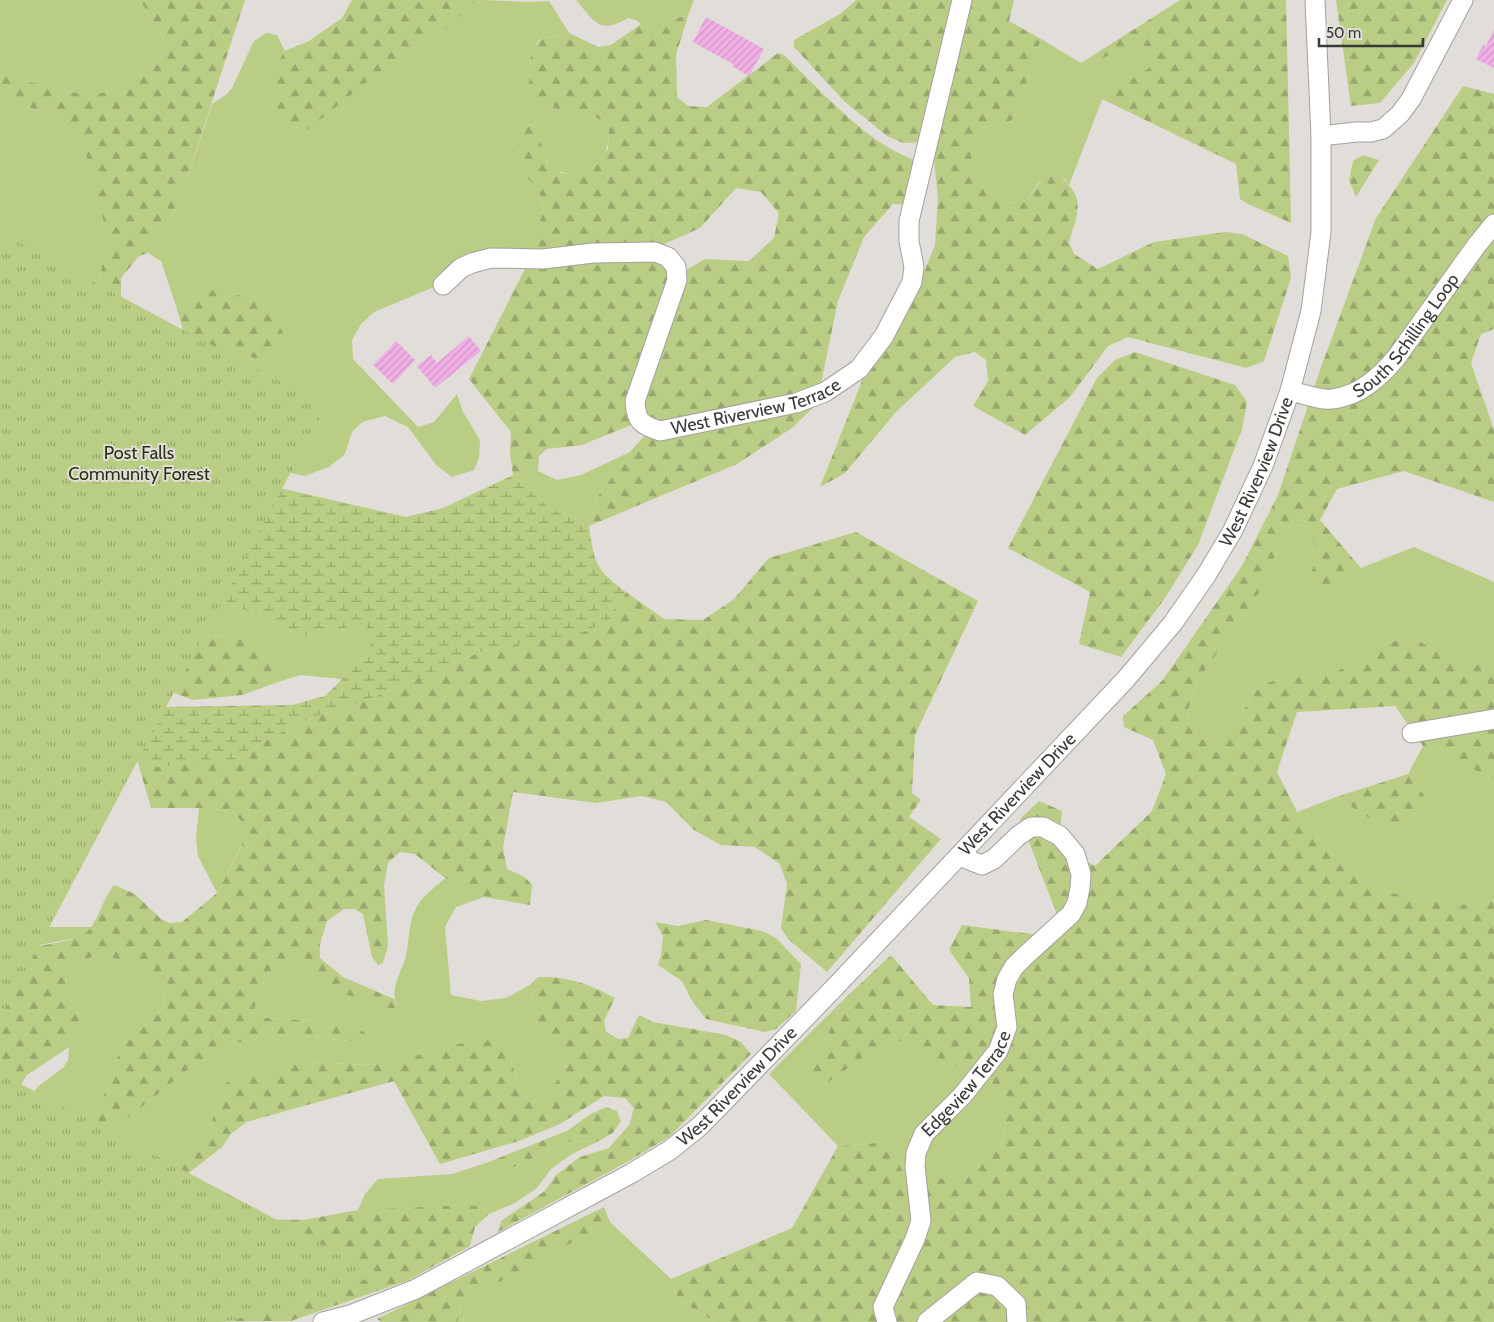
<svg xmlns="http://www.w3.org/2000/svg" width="1494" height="1322" font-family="Cabin,sans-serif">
	<defs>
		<pattern id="forest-firs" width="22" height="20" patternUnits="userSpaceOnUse" patternTransform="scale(1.25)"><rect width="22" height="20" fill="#b9cd84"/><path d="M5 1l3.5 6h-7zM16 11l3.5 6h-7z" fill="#97a76d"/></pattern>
		<pattern id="wetland-marsh" width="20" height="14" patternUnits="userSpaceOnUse" patternTransform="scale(1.25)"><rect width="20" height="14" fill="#b9cd84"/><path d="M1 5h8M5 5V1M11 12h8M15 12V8" fill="none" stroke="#97a76d"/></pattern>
		<pattern id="park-tufts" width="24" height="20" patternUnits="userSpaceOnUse" patternTransform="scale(1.25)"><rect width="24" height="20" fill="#b9cd84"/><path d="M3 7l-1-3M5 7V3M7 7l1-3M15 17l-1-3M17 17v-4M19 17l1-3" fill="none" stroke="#97a76d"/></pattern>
		<pattern id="building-hatch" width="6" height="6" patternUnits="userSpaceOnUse" patternTransform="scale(1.25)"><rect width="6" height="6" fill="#f1afe5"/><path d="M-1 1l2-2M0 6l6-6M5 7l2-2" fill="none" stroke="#cf97c5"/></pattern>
	</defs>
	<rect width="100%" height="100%" fill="#e1ded9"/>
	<!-- grass -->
	<path fill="#b9cd84" d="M0 0H140L163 37 160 60 104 93H76L0 75Z
		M483 0 528 2 549 1 569 33 540 39 531 52 529 85 538 105 596 117 609 126C608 157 605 160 579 176 543 171 545 159 537 128L529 124 520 131 517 164C524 174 537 187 542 199 550 218 525 243 513 254L374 312 361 324 352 340 353 359 418 427 434 422 457 394 463 412 480 440 479 458 474 470 452 477 436 465 408 427 385 416 362 422 352 432 345 454 329 467 304 476 266 467 215 599 266 618 303 636 334 631 364 621 372 637 367 654 342 679 300 675 275 683 279 671 250 639 150 631 0 663V101L48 112 62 121 85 150 108 239 90 321 229 350 254 358 268 359 284 342 283 332 271 314 187 296 176 306 161 261 148 253 168 224 182 194 212 104 227 94 232 88 254 41 266 33 277 35 285 51 271 73 397 58 451 25 471 4Z
		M576 0H694L688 16 641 24 636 20 628 18C599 35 595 22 576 0Z
		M1041 39 1081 63 1096 61 1135 44 1151 47 1157 56 1155 65 1122 85 1102 100 1069 185 1064 178 1039 182 1025 203C992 204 986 193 970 168L973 147 984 127 1009 123 1016 115Z
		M630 452 596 499 589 526 550 508 513 475 538 471 557 480 581 475Z
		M1304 525 1319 551 1311 573 1338 588 1361 568 1414 547 1494 582V667L1453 661 1412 637 1376 646 1338 671 1262 683 1222 741 1197 738 1186 719 1196 683 1266 583 1284 527Z
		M1423 746 1494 779V900L1478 907 1391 893 1343 866 1297 812 1336 797 1383 827 1424 795 1408 774Z
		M199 808 232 811 242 822V845L217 893 198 856 196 838Z
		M445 878 484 897 456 907 445 927 451 995 481 1001 506 998 530 985 537 1026 561 1053 565 1070 542 1102 531 1103 520 1092 509 1052 404 1059 371 1065 306 1062 217 1100 211 1127 199 1147 166 1172 97 1143 190 1068 236 1043 285 1034 348 1041 351 1023 266 1018 255 1008 260 989 275 964 293 962 342 993 398 1007C388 987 402 974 406 955 410 938 408 919 419 903 425 894 437 886 445 878Z
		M46 927H92L80 937 19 949Z
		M100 955 133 963 160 985 165 999 158 1014 122 1045 98 1112 74 1129 21 1105 41 1084 63 1068 68 1060 69 1047 78 1031 79 1016 66 989 67 972 74 962Z
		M842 1001 812 1072 823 1086 890 1036 989 1080 1009 1103 1002 1143 963 1179H906L889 1142 838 1146 769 1074Z
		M571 1141 597 1142 572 1154 551 1169 537 1188 515 1203 489 1214 482 1207 358 1210 365 1194 378 1179 452 1174 486 1163 498 1168 510 1169Z
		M610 1222 671 1279 679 1300 715 1322H458L461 1303Z"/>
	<!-- forest -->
	<path fill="url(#forest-firs)" fill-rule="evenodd" d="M140 0H245L182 194 168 224 148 253 139 256 121 278V302L90 321 108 239 85 150 62 121 48 112 0 101V75L76 93H104L160 60 163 37Z
		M352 0H483L471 4 451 25 397 58 307 130 292 128 272 104 271 73 285 51 309 41 342 18Z
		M856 0H957L924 142 903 143 887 136 844 101 794 47V40L840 14Z
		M968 0H1014L1009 21 1041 39 1016 115 1009 123 984 127 973 147 970 168C986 193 992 204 1025 203L1040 182 1054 174C1063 177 1066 181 1072 189 1084 205 1074 224 1069 242L1074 254 1098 269 1154 242 1225 232 1242 234 1288 256 1291 278 1264 361 1246 368 1128 337 1108 346 1070 397 1025 435 973 406 988 381 986 360 975 352 955 357 896 412 845 473 820 487 867 368 917 290 935 245 938 199 933 149Z
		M1180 0H1286L1291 223 1248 204 1240 199 1236 164 1102 99 1122 85 1154 65 1157 56 1151 47 1135 44 1096 61 1081 63Z
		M1336 0H1447L1414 63 1380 103 1351 106Z
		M688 16 676 55 677 97 688 106 707 107 778 53 784 55C814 84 847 120 881 143 893 151 905 156 918 162L908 205 893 204 864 237 838 301 820 388 660 426 648 422 642 401 686 270 705 259 749 261 774 238 779 213 761 192 736 188 700 228 656 248 513 254C525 243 550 218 542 199 537 187 524 174 516 164L520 131 529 124 537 128 546 161 561 173 579 176 596 165 608 149 609 126 596 117 538 105 529 85 531 52 541 39 569 33 598 47 611 45 641 24Z
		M1463 86 1494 94V329L1481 334 1471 363 1494 430V502L1404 471 1337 489 1320 520 1361 568 1338 589 1320 590 1311 573 1319 551 1304 525 1284 527 1266 583 1196 683 1186 718 1197 738 1222 741 1262 683 1338 671 1376 646 1412 637 1453 661 1494 667V779L1423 746 1395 706 1297 712 1277 772 1297 812 1343 866 1391 893 1478 907 1494 900V1322H715L679 1300 671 1279 792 1228 838 1146 889 1142 906 1179H963L1002 1143 1009 1103 989 1080 890 1037 823 1086 812 1072 842 1001 891 955 933 1005 971 1007 969 978 949 950 962 925 1053 937 1063 930 1020 819 1039 801 1062 811 1058 848 1095 866 1152 811 1166 774 1153 740 1124 727 1123 716 1162 681 1242 566 1278 495 1320 370 1376 218Z
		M1363 155 1379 160 1356 197 1349 180 1353 161Z
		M654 255 671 266 631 401V425L582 445 547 449 539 456 538 471 513 475 510 454 511 432 469 379 528 263Z
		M215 290 250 298 271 314 283 332 284 342 281 352 268 359 254 358 229 350 212 348 184 333 176 306 187 296Z
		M1135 352 1235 385 1247 402 1242 429 1198 545 1165 598 1121 657 1079 644 1090 592 1008 548 1097 378 1115 360Z
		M823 398 792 428 737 464 589 526 596 499 630 452 646 434Z
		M856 532 978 601 915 735 912 793 921 800 909 817 941 839 827 972 788 939 781 928 787 884 780 864 755 847 721 845 694 830 666 802 642 796 596 803 513 792 503 848 507 869 525 877 532 885 530 905 484 897 445 878 415 854 400 852 388 863 384 885 388 946 383 963 378 965 372 957 363 914 354 909H344L327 921 320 944V958L343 977 394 999 398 1008H386L342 993 293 962 275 964 260 989 255 1008 266 1018 351 1023 365 1033V1038L349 1041 285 1034 236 1043 190 1068 97 1143 166 1172 199 1147 211 1127 217 1100 226 1083 306 1062 371 1065 404 1059 481 1038 498 1044 509 1052 520 1092 531 1103 542 1102 565 1069 561 1053 537 1026 530 985 538 977C568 976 589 984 615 998L604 1021 606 1032 619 1039 628 1038 639 1015 653 1022 726 1035 741 1042 751 1054 669 1137 627 1162 498 1232 501 1221 545 1191 556 1175 580 1157 609 1148 629 1125 634 1108 625 1098 604 1096 560 1124 519 1141 440 1164 394 1081 246 1122 231 1134 222 1147 185 1176 211 1218 303 1220 358 1210 468 1205 482 1207 489 1214 475 1227 470 1246 409 1280 291 1321 132 1322 0 1152V981L19 949C38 945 82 943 92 926 101 912 104 897 114 885L135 894 161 919 169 923 182 922 217 893 242 846V822L232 811 199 808H151L136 756 238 759 273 736 314 717 364 701 483 651 582 632 612 618 626 592 664 619 703 620 733 600 769 558ZM100 955 133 963 160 985 165 999 158 1014 122 1045 98 1111 74 1129 12 1098 27 1075 69 1047 78 1031 79 1016 66 989 67 972 74 962Z
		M150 631 250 639 274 654 279 671 275 683 242 695 193 700 166 690Z
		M1408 774 1424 795 1411 823 1383 827 1336 797Z
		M706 920 762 931 776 938 801 964 796 1011 776 1029 765 1032 706 1019 691 999 682 981 658 965 661 955 663 936 655 922 678 926Z
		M606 1107 617 1111 621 1121 613 1133 597 1142 571 1141 510 1169 498 1168 486 1163 567 1131 589 1115Z
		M604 1207 610 1222 461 1303 458 1322H382L377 1319Z"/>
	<!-- wetland -->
	<path fill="url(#wetland-marsh)" d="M513 475 550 508 589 526C594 563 596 570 626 592L612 618 582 633 483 651 364 701 314 717 273 736 238 759 156 767 136 756 90 708 292 705 325 696 367 654 372 637 364 622 334 631 303 636 266 618 215 599 245 480 406 517 443 508Z"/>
	<!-- park -->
	<path fill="url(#park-tufts)" d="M0 232 326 406 0 1020Z
		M0 1073 379 1274 301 1305 222 1322H0Z"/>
	<!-- building -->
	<path fill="url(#building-hatch)" d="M706 17 764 49 749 76 732 66 733 64 693 42Z
		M1494 29V68L1476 59 1483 45 1486 46Z
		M469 336 481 351 435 388 417 366 431 355 437 363Z
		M396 341 415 360 393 384 373 365Z"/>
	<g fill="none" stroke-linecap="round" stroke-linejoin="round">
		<!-- minor casing -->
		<g stroke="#a3a19c" stroke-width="21">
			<g id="minor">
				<path d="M1321 136 1356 132H1371L1383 129 1400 114 1411 99 1463 0"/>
				<path id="s1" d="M443 285 461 268 472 263 491 258 543 259 593 253 655 252 668 257 676 267 677 280 635 401C636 421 641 425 660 431L796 403 825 392 859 369 884 336 912 282 914 267 909 241V221L962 0"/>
				<path id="s2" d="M1290 391C1301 393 1322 401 1332 399 1359 396 1379 378 1396 358L1476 246 1494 224"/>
				<path d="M1412 733 1494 719"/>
				<path id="s3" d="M323 1322 350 1315 416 1289 632 1173 670 1150 700 1126 835 987 1126 679 1173 623 1207 574 1233 530 1263 466 1290 391 1311 311 1321 232V136L1315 0"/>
				<path id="s4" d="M887 1322 883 1307 915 1239 921 1221 915 1166 916 1153 924 1134 962 1096 998 1051 1007 1027 1003 994 1007 979 1014 967 1025 956 1071 914 1077 903 1080 888 1081 874 1075 854 1060 836 1043 827H1031L1018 836 994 859 982 865 959 856"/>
				<path d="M927 1322 977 1282 997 1286 1016 1304 1017 1322"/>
			</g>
		</g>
		<!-- minor -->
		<use href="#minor" stroke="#fff" stroke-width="19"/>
	</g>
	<g text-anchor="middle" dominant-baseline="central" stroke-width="4" stroke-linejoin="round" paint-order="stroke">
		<!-- street labels -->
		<g font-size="18" fill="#393936" stroke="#e1ded9">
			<text stroke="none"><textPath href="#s2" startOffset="144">South Schilling Loop</textPath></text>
			<text stroke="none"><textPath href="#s1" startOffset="531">West Riverview Terrace</textPath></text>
			<text stroke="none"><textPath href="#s3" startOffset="1291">West Riverview Drive</textPath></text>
			<text stroke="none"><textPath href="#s3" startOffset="886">West Riverview Drive</textPath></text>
			<text stroke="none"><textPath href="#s4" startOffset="265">Edgeview Terrace</textPath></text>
			<text stroke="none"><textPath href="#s3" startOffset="481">West Riverview Drive</textPath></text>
		</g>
		<!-- park labels -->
		<g font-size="18" fill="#2a3211" stroke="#e1ded9">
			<text x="139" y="453">Post Falls<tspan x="139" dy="21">Community Forest</tspan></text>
		</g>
	</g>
	<!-- scale -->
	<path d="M1319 38v8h104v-8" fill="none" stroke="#393936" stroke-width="2.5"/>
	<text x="1326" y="38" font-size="15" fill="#393936" stroke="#e1ded9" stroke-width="4" paint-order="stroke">50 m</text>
</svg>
